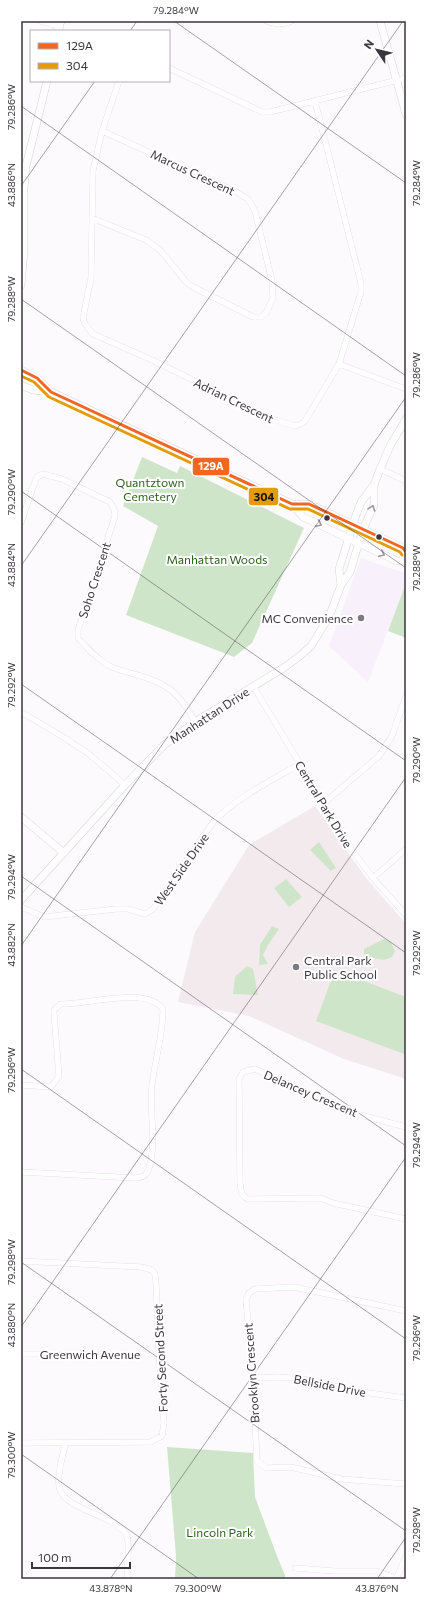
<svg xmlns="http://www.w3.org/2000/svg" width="427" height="1600" font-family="Commissioner,sans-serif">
	<rect width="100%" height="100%" fill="#fcfafd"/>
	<!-- built -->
	<path fill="#f8f1fc" d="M361 558 405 573 406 575V583L368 682 329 646Z"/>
	<!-- education -->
	<path fill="#f3eaee" d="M315 806 366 878 406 924V1079L344 1059 249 1016 178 1002 195 932 249 845Z"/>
	<!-- green -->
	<path fill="#cfe5ca" d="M142 457 177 473 180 466 304 528 252 643 234 657 126 615 158 526 123 506Z
		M406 583V638L388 631Z
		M319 842 336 868 331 871 310 850Z
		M286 879 302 897 289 907 274 888Z
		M272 926 279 929 268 945 263 955 268 964 259 965 260 945Z
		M384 939 390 941 395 951 392 957 384 960 373 958 370 959 364 955V949Z
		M247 966 253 969 258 995 233 994 235 977Z
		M335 970 406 997V1048L404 1054 316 1021Z
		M167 1447 253 1453 255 1497 277 1556 285 1575V1579H175L176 1556Z"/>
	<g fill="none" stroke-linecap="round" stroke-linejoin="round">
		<!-- minor casing -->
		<g stroke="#d9d5db" stroke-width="6">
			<path id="minor" d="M40 21 59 26
				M266 21C278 25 281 25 292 21
				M169 68 262 112H270L406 78
				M119 81 102 131 93 171 91 278 83 318 85 324 93 334 152 360 272 419 295 426 301 424 305 421 339 364 361 292V283L315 101
				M92 218 146 240 160 250 187 283 193 287 253 317H261L266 313 273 298 272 281 255 211 248 199 235 191 102 131
				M339 364 406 389
				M380 469 406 481
				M21 523 33 487 37 477 43 474 62 479 110 502 114 509 115 516 78 630V638C87 648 96 658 108 665 116 670 125 671 134 674 167 683 179 692 195 722
				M253 686 352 850 373 878 406 915
				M21 712 60 735 89 754 125 785
				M323 804 379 756 392 736 406 696
				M373 878 406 849
				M21 907 44 917 116 909H128L145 914 153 909 214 821C238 797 270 781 300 764
				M21 1085 51 1087 59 1076 54 1013V1010L61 1004C86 1005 146 986 163 1009 163 1035 155 1060 152 1085 149 1111 157 1144 149 1168 147 1176 143 1177 136 1178L21 1172
				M406 1127 353 1113 255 1069 243 1072 239 1079 240 1182C241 1190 240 1195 248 1199L320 1198 333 1203 406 1219
				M21 1261 141 1267 152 1270 155 1274 156 1283 159 1354 164 1423 162 1436 151 1442 21 1443
				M406 1311 294 1287 255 1289 249 1293 246 1300 253 1378 257 1461 266 1468 291 1467 341 1479 406 1484
				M21 1354H159
				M253 1378 278 1377 303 1379 355 1391 406 1398
				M65 1444C63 1456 57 1474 59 1486 61 1509 113 1514 126 1534 131 1543 126 1567 128 1579
				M295 1568 334 1571H376L396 1578
				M396 1579 406 1557"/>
		</g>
		<!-- tertiary casing -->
		<g stroke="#d9d5db" stroke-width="8">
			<path id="tertiary" d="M380 21 406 114
				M341 585 339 569 355 518 361 502 374 485
				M21 817 64 853
				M21 900 125 785 164 745 195 722 285 667 301 655 311 646 329 617 341 585 350 572 363 529 374 505V485L380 469 390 446 406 419"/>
		</g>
		<!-- secondary casing -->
		<g stroke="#d9d5db" stroke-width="8">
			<path id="secondary" d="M58 31 61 21
				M21 285 24 250V189L26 166 47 81
				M21 370 37 378 51 392
				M21 385 33 390 51 392 292 504 303 517 397 561H406
				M292 504H309L403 548 406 552"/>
		</g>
		<!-- minor -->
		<use href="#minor" stroke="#fffeff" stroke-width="5.5"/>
		<!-- tertiary -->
		<use href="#tertiary" stroke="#fffeff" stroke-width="7"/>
		<!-- secondary -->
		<use href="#secondary" stroke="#fffeff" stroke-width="7"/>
		<!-- bus-1 casing -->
		<g stroke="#fff" stroke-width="6">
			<path id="bus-1" d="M21 370 37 378 51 392 292 504H309L403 548 406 552"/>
		</g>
		<!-- bus-2 casing -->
		<g stroke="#fff" stroke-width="6">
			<path id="bus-2" d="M21 376 34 382 49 397 290 509H308L400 552 402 555"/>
		</g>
		<!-- bus-1 -->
		<use href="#bus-1" stroke="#f26522" stroke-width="3"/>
		<!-- bus-2 -->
		<use href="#bus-2" stroke="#e49b06" stroke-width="3"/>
	</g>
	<!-- one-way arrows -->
	<defs><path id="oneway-chevron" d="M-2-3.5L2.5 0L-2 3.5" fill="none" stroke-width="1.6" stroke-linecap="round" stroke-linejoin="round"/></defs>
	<g stroke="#9d9a9f">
		<use href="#oneway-chevron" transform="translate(372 508) rotate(-72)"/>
		<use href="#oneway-chevron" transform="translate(319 524) rotate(25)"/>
		<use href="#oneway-chevron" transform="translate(382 554) rotate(25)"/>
	</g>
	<!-- ticks -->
	<path fill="none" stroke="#3b353f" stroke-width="1" stroke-opacity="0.45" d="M174 21 406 183M130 31 137 21M21 106 406 376M21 186 95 81M21 299 406 568M21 491 406 761M21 566 403 21M21 684 406 953M21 876 406 1146M21 946 406 397M21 1069 406 1339M21 1262 406 1531M21 1327 406 777M21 1454 199 1579M110 1579 406 1157M377 1579 406 1537"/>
	<!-- markers -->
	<g fill="#3b353f" stroke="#fff" stroke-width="1.5">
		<circle cx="327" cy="518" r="3.5"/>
		<circle cx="379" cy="537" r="3.5"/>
	</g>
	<g fill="#7f7a82" stroke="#fff" stroke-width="1.5">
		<circle cx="361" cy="618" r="4"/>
		<circle cx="296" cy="967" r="4"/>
	</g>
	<g text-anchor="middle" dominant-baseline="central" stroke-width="4" stroke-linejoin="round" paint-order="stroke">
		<!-- street labels -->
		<g font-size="12" fill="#3b353f" stroke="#fff">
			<text transform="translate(193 172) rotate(25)">Marcus Crescent</text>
			<text transform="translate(234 400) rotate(26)">Adrian Crescent</text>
			<text transform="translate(94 580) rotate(-72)">Soho Crescent</text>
			<text transform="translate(209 715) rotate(-33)">Manhattan Drive</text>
			<text transform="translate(324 804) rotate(59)">Central Park Drive</text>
			<text transform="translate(181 869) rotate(-55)">West Side Drive</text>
			<text transform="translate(311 1093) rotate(23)">Delancey Crescent</text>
			<text x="90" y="1354">Greenwich Avenue</text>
			<text transform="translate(160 1358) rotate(-93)">Forty Second Street</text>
			<text transform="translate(251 1373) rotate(-94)">Brooklyn Crescent</text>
			<text transform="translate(330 1385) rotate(11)">Bellside Drive</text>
		</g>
		<!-- park labels -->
		<g font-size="12" fill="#2c5e1a" stroke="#fff">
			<text x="150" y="482">Quantztown<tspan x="150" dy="14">Cemetery</tspan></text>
			<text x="217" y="559">Manhattan Woods</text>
			<text x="220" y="1532">Lincoln Park</text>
		</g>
		<!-- poi labels -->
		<g font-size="12" fill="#3b353f" stroke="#fff" text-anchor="end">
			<text x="353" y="618">MC Convenience</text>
			<text x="304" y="960" text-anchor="start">Central Park<tspan x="304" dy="14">Public School</tspan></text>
		</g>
	</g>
	<g stroke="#fff" stroke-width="1.5">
		<rect x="192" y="457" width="38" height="19" rx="4" fill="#f26522"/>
		<rect x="248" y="487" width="31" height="19" rx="4" fill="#e49b06"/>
	</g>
	<g font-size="11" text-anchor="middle" font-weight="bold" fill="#fff">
		<text x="211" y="470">129A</text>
	</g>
	<g font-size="11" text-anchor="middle" font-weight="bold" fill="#111">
		<text x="264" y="501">304</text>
	</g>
	<!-- border -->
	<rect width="427" height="1600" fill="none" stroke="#ffffff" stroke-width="44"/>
	<!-- legend -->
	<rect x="30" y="30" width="140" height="52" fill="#ffffff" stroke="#b1aeb2"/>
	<rect x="38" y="43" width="20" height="6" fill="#f26522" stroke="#b1aeb2"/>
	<text x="66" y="50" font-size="12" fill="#3b353f">129A</text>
	<rect x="38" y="63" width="20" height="6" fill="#e49b06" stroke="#b1aeb2"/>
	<text x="66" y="70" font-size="12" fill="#3b353f">304</text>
	<!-- north arrow -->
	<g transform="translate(377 50) rotate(305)" stroke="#ffffff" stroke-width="3" paint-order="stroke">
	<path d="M0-3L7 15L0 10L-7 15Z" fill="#3b353f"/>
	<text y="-6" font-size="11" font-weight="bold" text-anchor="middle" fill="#3b353f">N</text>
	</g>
	<!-- scale -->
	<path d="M32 1562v6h98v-6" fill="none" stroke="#3b353f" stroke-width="2"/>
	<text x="38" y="1562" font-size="12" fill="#3b353f" stroke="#ffffff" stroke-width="3" paint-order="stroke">100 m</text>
	<rect x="22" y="22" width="383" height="1556" fill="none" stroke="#3b353f" stroke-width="1.5"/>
	<g font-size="10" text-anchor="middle" fill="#3b353f">
		<text x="176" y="14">79.284°W</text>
		<text transform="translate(11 107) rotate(-90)" y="4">79.286°W</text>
		<text transform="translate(416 183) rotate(-90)" y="4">79.284°W</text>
		<text transform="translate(11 185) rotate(-90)" y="4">43.886°N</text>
		<text transform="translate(11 299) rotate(-90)" y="4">79.288°W</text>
		<text transform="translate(416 375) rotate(-90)" y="4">79.286°W</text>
		<text transform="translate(11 492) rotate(-90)" y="4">79.290°W</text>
		<text transform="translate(11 565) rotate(-90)" y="4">43.884°N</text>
		<text transform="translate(416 568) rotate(-90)" y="4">79.288°W</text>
		<text transform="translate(11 685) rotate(-90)" y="4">79.292°W</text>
		<text transform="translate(416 760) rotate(-90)" y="4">79.290°W</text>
		<text transform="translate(11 877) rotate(-90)" y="4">79.294°W</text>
		<text transform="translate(11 945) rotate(-90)" y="4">43.882°N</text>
		<text transform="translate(416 953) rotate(-90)" y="4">79.292°W</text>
		<text transform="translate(11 1070) rotate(-90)" y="4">79.296°W</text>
		<text transform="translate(416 1145) rotate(-90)" y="4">79.294°W</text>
		<text transform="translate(11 1262) rotate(-90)" y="4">79.298°W</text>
		<text transform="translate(11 1325) rotate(-90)" y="4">43.880°N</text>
		<text transform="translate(416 1338) rotate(-90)" y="4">79.296°W</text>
		<text transform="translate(11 1455) rotate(-90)" y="4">79.300°W</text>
		<text transform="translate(416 1530) rotate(-90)" y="4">79.298°W</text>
		<text x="111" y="1592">43.878°N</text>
		<text x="198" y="1592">79.300°W</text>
		<text x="377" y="1592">43.876°N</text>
	</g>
</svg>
